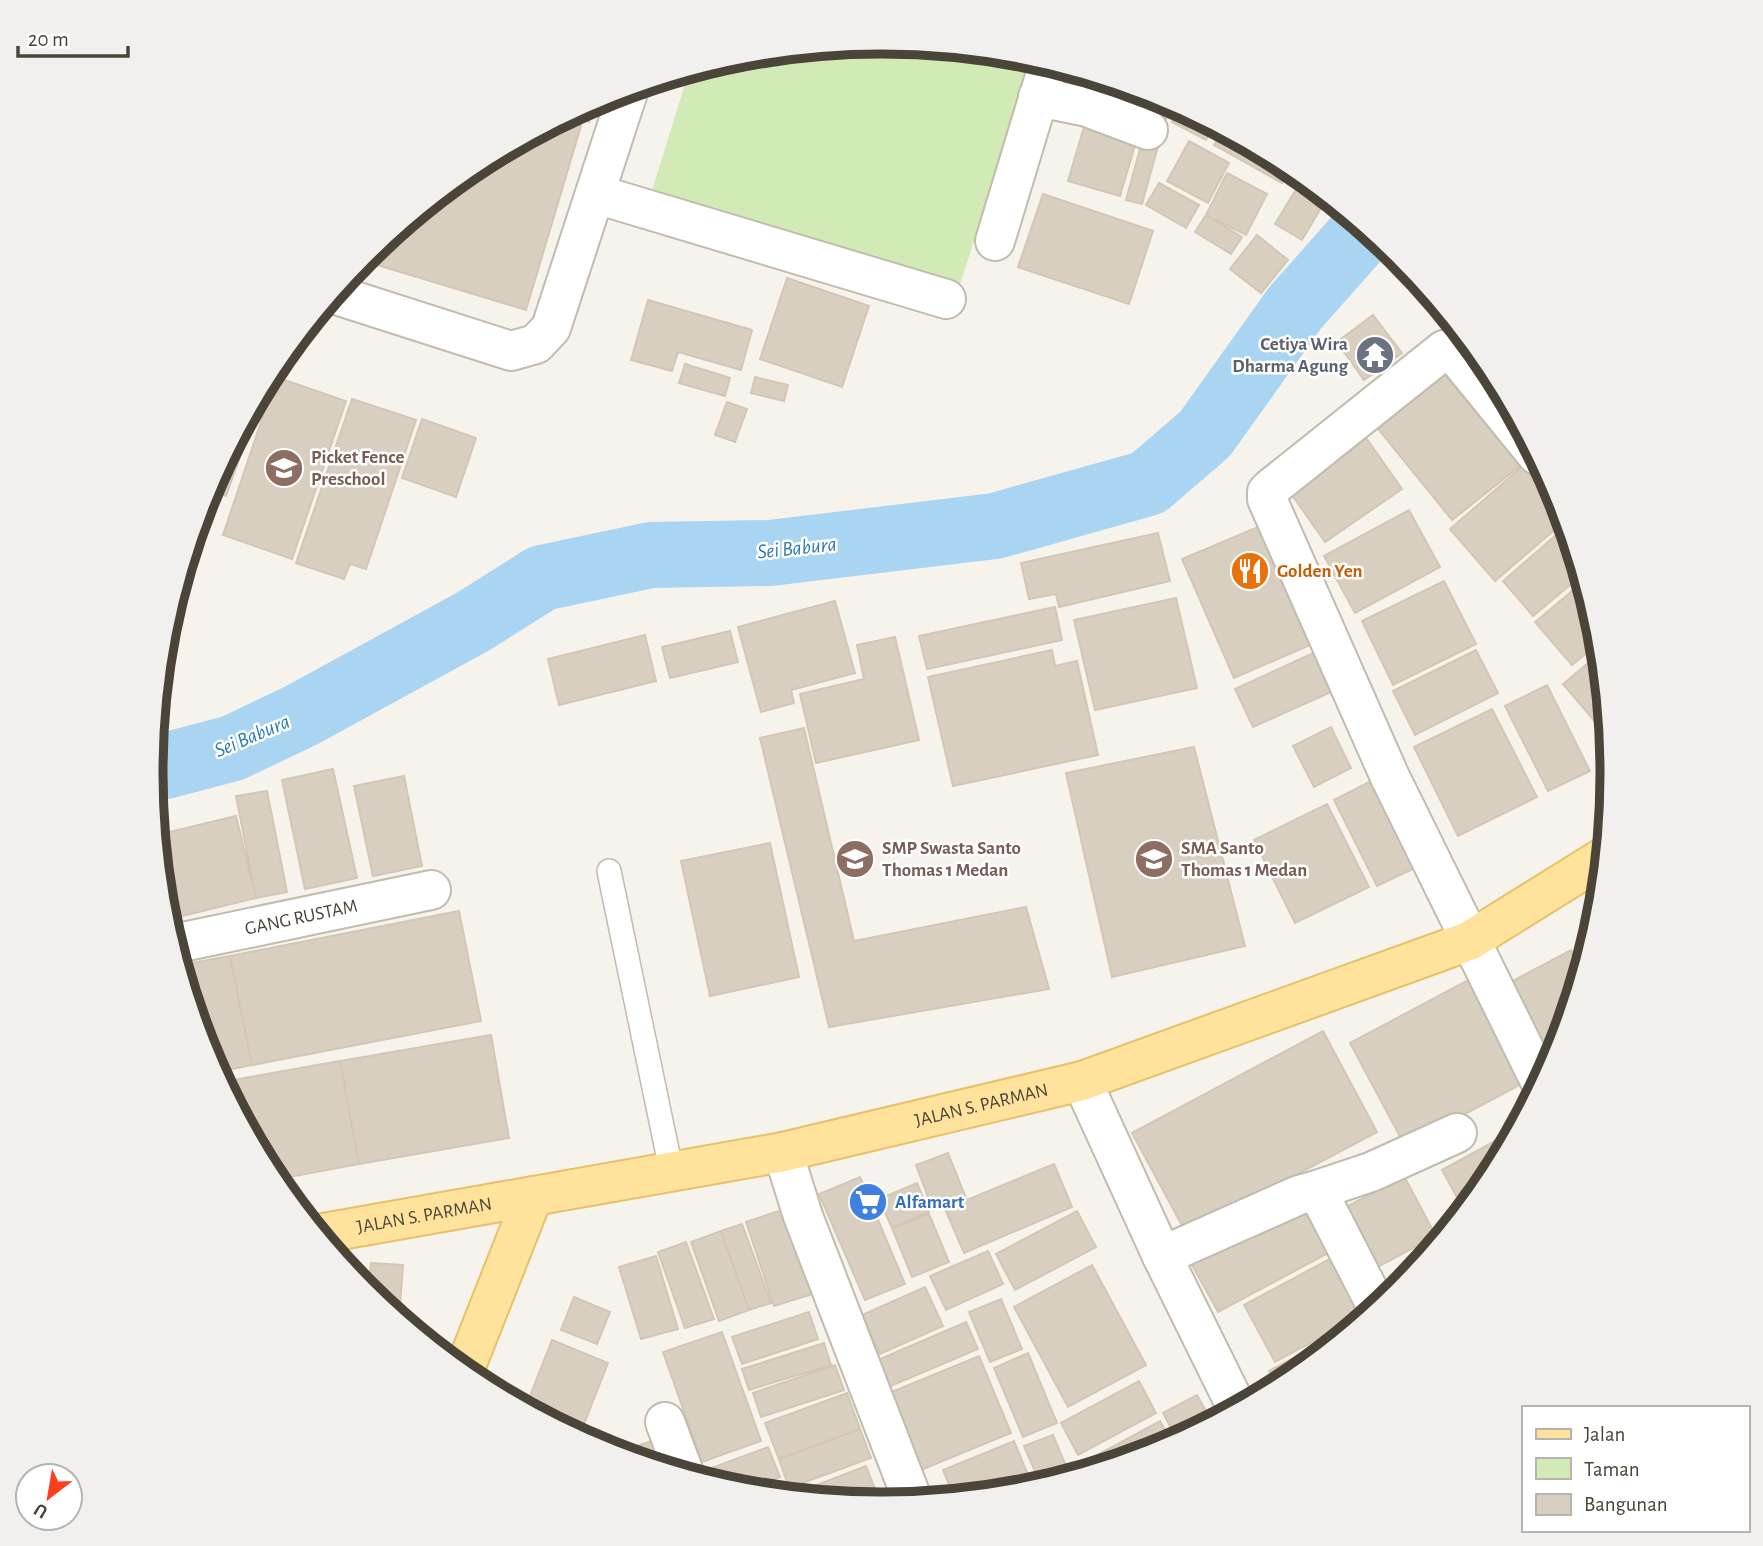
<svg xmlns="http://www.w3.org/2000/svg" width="1763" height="1546" font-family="'Alegreya Sans',sans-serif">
	<rect width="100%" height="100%" fill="#f6f3ec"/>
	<!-- green -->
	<path fill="#d2eab5" d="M882 42 1032 58 957 294 650 197 689 71 739 56Z"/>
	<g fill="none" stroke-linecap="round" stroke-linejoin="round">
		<!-- river -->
		<path stroke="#a9d4f2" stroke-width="66" d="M152 761 165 766 233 748 302 715 474 621 542 578 651 555 770 553 995 526 1148 483 1205 434 1295 308 1365 229"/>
	</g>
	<!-- building -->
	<path fill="#d8cfc1" stroke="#d3c7b4" stroke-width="2" d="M1075 71 1146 93 1139 113 1069 88Z
		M1153 95 1173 104 1165 121 1145 113Z
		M597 100 589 122 570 115Z
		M1179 107 1214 126 1206 140 1172 122Z
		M560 120 581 126 526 310 361 260 476 165Z
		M1086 120 1138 135 1120 196 1068 181Z
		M1223 130 1291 168 1282 183 1214 145Z
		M1143 138 1159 143 1142 204 1126 200Z
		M1189 141 1229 163 1208 203 1167 181Z
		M1227 173 1267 194 1246 235 1206 215Z
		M1303 178 1327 198 1302 240 1275 224Z
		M1159 183 1199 205 1186 228 1146 205Z
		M1043 194 1153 231 1129 304 1018 267Z
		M1206 215 1242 237 1231 254 1195 232Z
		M1257 235 1288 260 1261 293 1230 269Z
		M787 278 869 306 842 387 760 359Z
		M648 300 752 330 741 370 678 352 672 371 631 360Z
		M1373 315 1402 353 1364 380 1337 342Z
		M685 364 730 378 725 396 679 383Z
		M1437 365 1520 466 1452 520 1370 419Z
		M276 377 346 401 292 559 223 535Z
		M755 377 788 385 784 401 751 393Z
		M267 380 246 440 236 437Z
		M352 399 416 420 366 569 350 564 344 579 296 563Z
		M727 402 747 409 735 442 715 435Z
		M422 419 476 438 456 497 402 478Z
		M1362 432 1402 489 1325 542 1285 485Z
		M229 450 241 454 226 496 208 489Z
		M1523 466 1563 514 1565 521 1495 581 1450 529Z
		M1409 510 1440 567 1355 613 1324 556Z
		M1265 524 1317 642 1234 678 1182 559Z
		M1563 529 1570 537 1582 575 1533 616 1503 581Z
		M1158 533 1170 581 1059 607 1056 594 1029 599 1021 563Z
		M1444 581 1476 644 1393 685 1362 621Z
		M1584 581 1600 642 1572 665 1535 622Z
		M1176 598 1197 688 1095 710 1074 620Z
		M835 601 855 673 791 690 794 703 761 712 738 627Z
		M1055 607 1062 640 927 669 919 636Z
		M730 631 738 662 670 678 662 647Z
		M645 635 656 681 559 705 548 659Z
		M895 637 919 740 816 763 800 694 864 679 857 645Z
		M1322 649 1340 688 1253 727 1235 689Z
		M1052 650 1055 666 1077 661 1098 755 953 786 928 677Z
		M1476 650 1498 693 1415 735 1393 691Z
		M1601 652 1609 738 1563 684Z
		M1547 685 1590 771 1548 791 1505 706Z
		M1492 709 1537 797 1458 836 1414 747Z
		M1331 727 1351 768 1314 787 1293 746Z
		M804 728 854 941 1026 907 1049 989 829 1027 760 738Z
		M1194 747 1245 946 1112 977 1066 773Z
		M333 769 357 878 305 889 282 780Z
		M404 776 422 866 373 876 354 786Z
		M1373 780 1417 867 1377 886 1334 800Z
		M267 791 287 892 256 898 236 796Z
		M1327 804 1369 887 1295 923 1254 840Z
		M236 816 256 898 166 920 157 835Z
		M770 843 799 977 710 996 681 861Z
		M459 911 481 1021 252 1065 230 956Z
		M1571 950 1582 970 1557 1053 1550 1065 1507 984Z
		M230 956 252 1065 217 1072 212 1064 192 963Z
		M192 963 212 1064 206 1052 180 966Z
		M1472 978 1527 1081 1405 1146 1350 1043Z
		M1323 1031 1377 1132 1186 1233 1132 1133Z
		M491 1035 509 1138 359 1164 340 1061Z
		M340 1061 359 1164 274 1180 222 1082Z
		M1515 1130 1489 1179 1464 1210 1442 1170Z
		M948 1153 966 1198 933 1210 916 1165Z
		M1054 1164 1072 1207 964 1253 945 1209Z
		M1404 1176 1436 1236 1372 1270 1339 1211Z
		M860 1177 905 1284 865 1300 819 1194Z
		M917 1183 929 1212 892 1228 879 1199Z
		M1303 1203 1330 1252 1218 1312 1191 1263Z
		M791 1207 819 1292 774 1306 746 1222Z
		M1077 1211 1096 1247 1015 1290 996 1254Z
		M929 1214 949 1262 912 1277 892 1228Z
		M742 1224 771 1303 749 1310 721 1231Z
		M721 1231 749 1310 719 1321 691 1242Z
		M686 1242 714 1319 685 1328 658 1252Z
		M988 1251 1003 1284 946 1310 930 1276Z
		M1337 1255 1368 1312 1275 1362 1244 1305Z
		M656 1256 678 1329 641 1339 619 1267Z
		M371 1263 403 1265 399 1318 368 1293Z
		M1092 1265 1146 1365 1068 1407 1014 1307Z
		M1413 1272 1398 1290 1386 1300 1380 1290Z
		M925 1287 943 1326 880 1354 862 1315Z
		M574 1297 610 1312 597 1344 561 1330Z
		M1001 1299 1022 1349 990 1362 969 1312Z
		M809 1312 818 1339 742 1364 732 1337Z
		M966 1322 978 1349 884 1389 873 1362Z
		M1355 1326 1287 1381 1277 1386 1269 1371Z
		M722 1332 761 1441 702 1462 663 1352Z
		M552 1340 608 1363 584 1424 528 1401Z
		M824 1343 831 1365 749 1390 742 1369Z
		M1028 1353 1057 1423 1023 1437 994 1368Z
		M979 1356 1011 1433 921 1470 889 1393Z
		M835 1365 844 1390 761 1417 753 1393Z
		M1139 1381 1156 1413 1078 1455 1061 1423Z
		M847 1393 860 1429 779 1459 765 1423Z
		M1197 1395 1212 1421 1177 1440 1163 1413Z
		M1160 1421 1172 1442 1161 1449 1078 1474 1075 1467Z
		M860 1429 871 1458 789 1488 779 1459Z
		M1053 1435 1070 1476 1041 1485 1024 1446Z
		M651 1441 661 1466 618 1453Z
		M1014 1441 1033 1487 954 1497 943 1470Z
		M768 1447 780 1477 744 1490 711 1481 706 1470Z
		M866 1466 881 1504 791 1495Z"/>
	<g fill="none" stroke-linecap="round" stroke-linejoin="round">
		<!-- service casing -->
		<g stroke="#c2bbae" stroke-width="26">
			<path id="service" d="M609 871 672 1174"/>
		</g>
		<!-- minor casing -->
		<g stroke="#c2bbae" stroke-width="42">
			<g id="minor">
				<path d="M1038 97 1087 107 1148 130"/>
				<path d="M596 194 946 299"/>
				<path d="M995 241 1049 63"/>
				<path d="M333 294 511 351 536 344 551 328 629 89"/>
				<path d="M1537 455 1458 358 1453 353 1444 350 1271 488 1267 492V499L1390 777 1541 1083"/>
				<path id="s1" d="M173 944 431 890"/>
				<path d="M1082 1081 1162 1256 1237 1408"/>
				<path d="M783 1152 803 1216 913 1501"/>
				<path d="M1317 1190 1371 1172 1457 1133"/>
				<path d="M1162 1256 1299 1195 1317 1190 1377 1307"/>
				<path d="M665 1422 684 1473"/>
			</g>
		</g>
		<!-- primary casing -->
		<g stroke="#e6c16a" stroke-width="42">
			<g id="primary">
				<path id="s2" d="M318 1234 783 1152 1082 1081 1469 941 1604 857"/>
				<path d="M464 1371 533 1196"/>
			</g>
		</g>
		<!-- service -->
		<use href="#service" stroke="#fff" stroke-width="23"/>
		<!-- minor -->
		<use href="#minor" stroke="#fff" stroke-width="38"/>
		<!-- primary -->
		<use href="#primary" stroke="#ffe39c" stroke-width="38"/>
	</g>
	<!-- icons -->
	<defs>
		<g id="temple-disc" transform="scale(2.0125)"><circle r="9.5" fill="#6b7280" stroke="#fff"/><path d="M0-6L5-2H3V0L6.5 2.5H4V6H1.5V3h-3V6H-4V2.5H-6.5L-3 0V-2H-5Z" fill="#fff"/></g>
		<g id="school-disc" transform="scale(2.0125)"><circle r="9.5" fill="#8d6e63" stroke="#fff"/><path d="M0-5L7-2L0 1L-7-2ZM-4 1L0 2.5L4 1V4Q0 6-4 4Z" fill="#fff"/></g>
		<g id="restaurant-disc" transform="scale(2.0125)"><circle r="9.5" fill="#e8710a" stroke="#fff"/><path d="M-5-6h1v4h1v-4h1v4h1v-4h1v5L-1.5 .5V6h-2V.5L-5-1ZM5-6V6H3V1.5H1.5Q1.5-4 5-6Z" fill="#fff"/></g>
		<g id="supermarket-disc" transform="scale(2.0125)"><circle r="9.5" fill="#3f7fe0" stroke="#fff"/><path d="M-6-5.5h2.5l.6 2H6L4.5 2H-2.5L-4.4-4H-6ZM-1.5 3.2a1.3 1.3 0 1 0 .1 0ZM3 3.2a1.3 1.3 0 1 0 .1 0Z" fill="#fff"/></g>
	</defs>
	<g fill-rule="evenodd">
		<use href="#temple-disc" x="1375" y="355"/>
		<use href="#school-disc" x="284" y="468"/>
		<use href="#restaurant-disc" x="1250" y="571"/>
		<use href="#school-disc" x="855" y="859"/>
		<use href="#school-disc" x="1154" y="859"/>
		<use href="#supermarket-disc" x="868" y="1202"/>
	</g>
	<g text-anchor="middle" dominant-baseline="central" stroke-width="5" stroke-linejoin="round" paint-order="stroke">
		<!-- worship labels -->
		<g font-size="19" font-weight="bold" fill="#5b616d" stroke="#fff" text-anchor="end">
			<text x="1348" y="344">Cetiya Wira<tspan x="1348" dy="22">Dharma Agung</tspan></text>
		</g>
		<!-- education labels -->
		<g font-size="19" font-weight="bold" fill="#785e54" stroke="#fff" text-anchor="start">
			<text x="311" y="457">Picket Fence<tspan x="311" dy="22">Preschool</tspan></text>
			<text x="882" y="848">SMP Swasta Santo<tspan x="882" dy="22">Thomas 1 Medan</tspan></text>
			<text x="1181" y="848">SMA Santo<tspan x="1181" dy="22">Thomas 1 Medan</tspan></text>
		</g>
		<!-- food labels -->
		<g font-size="19" font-weight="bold" fill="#c56008" stroke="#fff" text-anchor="start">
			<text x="1277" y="571">Golden Yen</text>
		</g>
		<!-- street labels -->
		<g font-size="19" fill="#4b4439" stroke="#fff">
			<text stroke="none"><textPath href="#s1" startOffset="131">GANG RUSTAM</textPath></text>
			<text stroke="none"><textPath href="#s2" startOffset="676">JALAN S. PARMAN</textPath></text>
			<text stroke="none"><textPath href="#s2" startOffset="108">JALAN S. PARMAN</textPath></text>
		</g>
		<!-- shop labels -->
		<g font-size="19" font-weight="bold" fill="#366cbe" stroke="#fff" text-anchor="start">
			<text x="895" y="1202">Alfamart</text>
		</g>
		<!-- water labels -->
		<g font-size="21" font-style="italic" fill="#2e7ab2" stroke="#fff">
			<text transform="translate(797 548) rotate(-6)">Sei Babura</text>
			<text transform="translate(252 736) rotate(-23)">Sei Babura</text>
		</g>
	</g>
	<!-- crop -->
	<path d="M0 0H1763V1546H0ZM881 54H882A718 718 0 0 1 1600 772V774A718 718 0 0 1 882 1492H881A718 718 0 0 1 163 774V772A718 718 0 0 1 881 54Z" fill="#f1f0ef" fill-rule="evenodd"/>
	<path fill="none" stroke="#4b4439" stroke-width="9" d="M881 54H882A718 718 0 0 1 1600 772V774A718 718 0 0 1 882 1492H881A718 718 0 0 1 163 774V772A718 718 0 0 1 881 54Z"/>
	<!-- legend -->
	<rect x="1522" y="1406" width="228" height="126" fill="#ffffff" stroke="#b7b4b0" stroke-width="2"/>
	<rect x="1536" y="1429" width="35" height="10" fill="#ffe39c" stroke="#b7b4b0" stroke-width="2"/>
	<text x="1584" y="1441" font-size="21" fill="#4b4439">Jalan</text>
	<rect x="1536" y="1458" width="35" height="21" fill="#d2eab5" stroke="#b7b4b0" stroke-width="2"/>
	<text x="1584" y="1476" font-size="21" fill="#4b4439">Taman</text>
	<rect x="1536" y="1494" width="35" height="21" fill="#d8cfc1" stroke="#b7b4b0" stroke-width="2"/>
	<text x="1584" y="1511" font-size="21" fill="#4b4439">Bangunan</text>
	<!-- north arrow -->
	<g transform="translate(49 1497) rotate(211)"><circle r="33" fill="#ffffff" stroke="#b7b4b0" stroke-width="2"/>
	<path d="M0-5L12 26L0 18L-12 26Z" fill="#fc3f1d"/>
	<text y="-10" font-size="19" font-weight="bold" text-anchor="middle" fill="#4b4439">U</text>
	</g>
	<!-- scale -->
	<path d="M18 46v10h110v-10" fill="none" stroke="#4b4439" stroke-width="3.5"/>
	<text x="28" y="46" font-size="21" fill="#4b4439" stroke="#ffffff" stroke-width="5" paint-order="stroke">20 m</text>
</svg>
